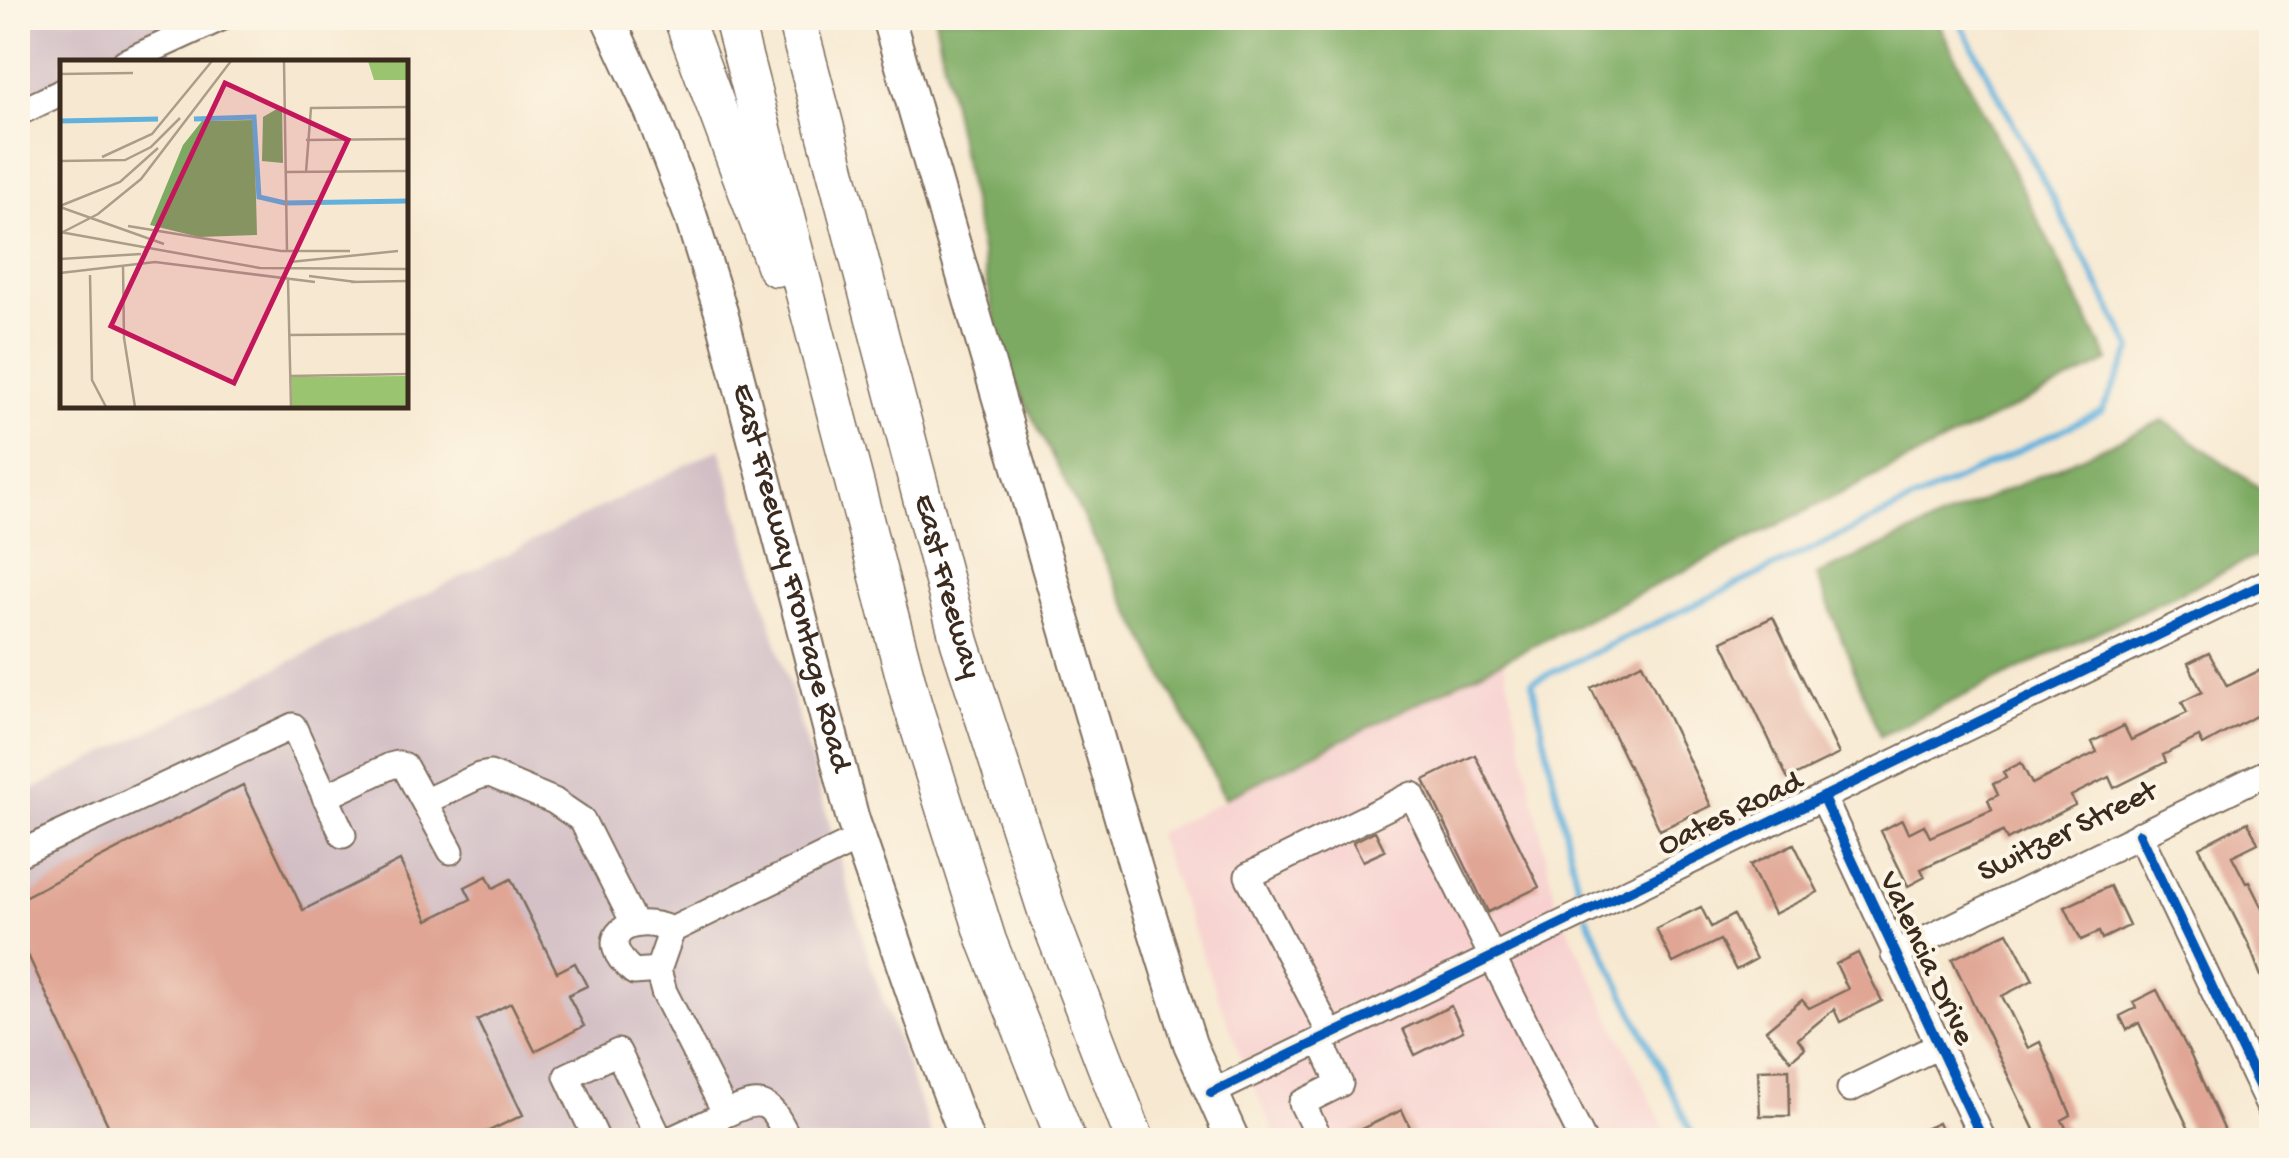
<svg xmlns="http://www.w3.org/2000/svg" width="2289" height="1158" font-family="'Gochi Hand',sans-serif">
	<rect width="100%" height="100%" fill="#fcf5e5"/>
	<filter id="ink" filterUnits="userSpaceOnUse"><feTurbulence type="fractalNoise" baseFrequency=".01" numOctaves="2"/><feDisplacementMap in="SourceGraphic" scale="20" xChannelSelector="R" yChannelSelector="G"/><feConvolveMatrix kernelMatrix="1 2 1 2 8 2 1 2 1" color-interpolation-filters="sRGB"/></filter>
	<filter id="wash" filterUnits="userSpaceOnUse"><feTurbulence type="fractalNoise" baseFrequency=".0048" numOctaves="4" result="noise"/><feDisplacementMap in="SourceGraphic" scale="40" xChannelSelector="R" yChannelSelector="G"/><feGaussianBlur stdDeviation="2.25" result="paint"/><feColorMatrix in="noise" values="0 0 0 0 0 0 0 0 0 0 0 0 0 0 0 0 0 1.4 0 .05"/><feComposite in="paint" operator="in"/></filter>
	<g filter="url(#wash)">
		<rect width="100%" height="100%" fill="#f7e9d1"/>
		<!-- built -->
		<path fill="#f7d0cf" d="M1504 661 1556 903 1670 1140H1277L1242 1060 1156 834Z"/>
		<!-- industrial -->
		<path fill="#d2bec5" d="M18 18H200L116 62H62V91L18 115Z
			M720 448 871 966 933 1140H18V797Z"/>
		<!-- forest -->
		<path fill="#7caa62" stroke="#5c6a40" stroke-width="2.5" d="M935 18H1936L2109 361 1225 798 1002 357Z
			M2163 420 2271 496V549L1880 736 1817 575Z"/>
		<g fill="none" stroke-linecap="round" stroke-linejoin="round">
			<!-- stream -->
			<path stroke="#61b1dc" stroke-width="6" d="M1582 906 1532 682 2102 411 2132 349 1958 18
				M1587 917 1695 1140"/>
		</g>
		<g id="blocks">
			<!-- building -->
			<path fill="#e0a594" d="M1773 617 1839 754 1788 779 1722 641Z
				M2209 653 2227 686 2263 669 2272 685V707L2203 745 2199 737 2163 755 2166 762 2114 788 2109 777 2071 796 2075 805 2007 840 2003 832 1938 861 1921 869 1925 877 1908 886 1881 831 1902 820 1908 833 1924 825 1930 837 1992 810 1988 800 1998 795 1993 784 2006 778 2003 772 2021 763 2032 784 2097 752 2092 742 2124 726 2131 740 2187 713 2182 702 2202 692 2188 663Z
				M1642 663 1711 806 1660 830 1591 688Z
				M1475 755 1539 887 1488 912 1424 780Z
				M243 785 303 910 400 861 428 920 471 899 465 887 487 876 493 888 511 879 557 972 575 963 587 986 568 995 584 1026 535 1051 511 1003 477 1020 523 1115 470 1140H115L18 934V900Z
				M2248 822 2258 843 2232 856 2246 883 2249 882 2272 928V1005L2249 945 2199 847Z
				M1375 831 1385 851 1363 861 1353 842Z
				M1794 844 1818 892 1774 914 1750 865Z
				M2110 886 2129 926 2102 939 2099 932 2081 940 2065 907Z
				M1701 907 1711 927 1733 915 1756 959 1736 970 1720 940 1673 963 1656 929Z
				M2008 932 2033 980 2002 996 2028 1048 2040 1042 2071 1115 2062 1120 2072 1140H2039L1952 959Z
				M1858 953 1882 1001 1840 1022 1834 1009 1798 1039 1805 1048 1791 1060 1766 1030 1802 1000 1809 1008 1848 989 1836 964Z
				M2157 990 2190 1054 2229 1140H2194L2139 1023 2127 1030 2120 1016 2136 1008 2133 1002Z
				M1451 1006 1463 1031 1415 1055 1403 1029Z
				M1789 1069 1790 1116H1760L1758 1070Z
				M1402 1110 1416 1140H1338Z
				M1938 1123 1946 1140H1900Z"/>
		</g>
	</g>
	<g filter="url(#ink)">
		<use href="#blocks" fill-opacity="0" stroke="#7d6d5d" stroke-width="2.5"/>
		<g fill="none" stroke-linecap="round" stroke-linejoin="round">
			<!-- minor casing -->
			<g stroke="#7d6d5d" stroke-width="29">
				<path id="minor" d="M125 62 221 18
					M18 113 62 92
					M325 797 390 766 398 764 405 767 451 851
					M1823 798 1983 1140
					M426 801 479 776 490 774 554 801 582 820 634 923
					M2139 834 2272 1113
					M18 854 293 726 343 835
					M1894 955 2272 770
					M658 970 634 972C592 939 627 911 672 930
					M1331 1035 1248 876 1412 795 1583 1140
					M1850 1089 1938 1046
					M1211 1093 2272 580
					M597 1140 567 1076 618 1052 660 1140
					M670 1140 726 1114
					M789 1140C771 1104 766 1094 726 1114L664 992 658 970 672 930 860 838
					M1320 1140 1302 1103 1340 1084 1320 1040"/>
			</g>
			<!-- major casing -->
			<g stroke="#7d6d5d" stroke-width="36">
				<g id="major">
					<path id="s1" d="M608 18 651 111 690 214 721 312 853 820 928 1037 967 1140"/>
					<path d="M888 18 1143 893 1190 1044 1233 1140"/>
				</g>
			</g>
			<!-- highway casing -->
			<g stroke="#7d6d5d" stroke-width="41">
				<g id="highway">
					<path d="M683 18 776 267"/>
					<path d="M733 18 912 703 987 941 1066 1140"/>
					<path id="s2" d="M796 18 960 642 1048 914 1135 1140"/>
				</g>
			</g>
			<!-- minor -->
			<use href="#minor" stroke="#fff" stroke-width="25"/>
			<!-- major -->
			<use href="#major" stroke="#fff" stroke-width="32"/>
			<!-- highway -->
			<use href="#highway" stroke="#fff" stroke-width="38"/>
			<!-- cycleway casing -->
			<g stroke="#fcf5e5" stroke-width="16">
				<path id="cycleway" d="M1823 798 1983 1140
					M2139 834 2272 1113
					M1211 1093 2272 580"/>
			</g>
			<!-- cycleway -->
			<use href="#cycleway" stroke="#0057b8" stroke-width="10"/>
		</g>
	</g>
	<g text-anchor="middle" dominant-baseline="central" stroke-width="8" stroke-linejoin="round" paint-order="stroke">
		<!-- street labels -->
		<g font-size="32" fill="#3b2a1e" stroke="#fcf5e5">
			<text stroke="none"><textPath href="#s1" startOffset="590">East Freeway Frontage Road</textPath></text>
			<text stroke="none"><textPath href="#s2" startOffset="588">East Freeway</textPath></text>
			<text transform="translate(1731 815) rotate(-26)">Oates Road</text>
			<text transform="translate(2068 833) rotate(-26)">Switzer Street</text>
			<text transform="translate(1925 959) rotate(65)">Valencia Drive</text>
		</g>
	</g>
	<!-- overview -->
	<g transform="translate(60 60)">
		<rect width="348" height="348" fill="#f7e9d1"/>
		<path d="M308 1H347V20H314ZM347 316V347H232L231 317Z" fill="#9bc470"/>
		<path d="M222 46 223 103 202 101 203 57ZM194 60 197 175 139 177 90 165 123 85 142 61Z" fill="#7caa62"/>
		<path fill="none" stroke="#61b1dc" stroke-width="5" d="M134 59 194 57 199 137 225 143 348 141M0 61 98 59"/>
		<path fill="none" stroke="#ac9d89" stroke-width="2.5" d="M224 1 227 192M0 14 73 13M246 80 348 79M42 97 92 74 152 1M0 101 65 100 91 87 120 58M226 112 348 111M246 112 251 48 348 47M0 146 60 122 98 88M0 147 104 184M68 166 221 191H290M0 172 200 208 348 209M1 173 38 154 81 119 171 1M0 199 81 194M230 202 338 191M63 205 64 278 75 347M0 213 95 202 255 222M30 215 32 320 46 347M249 216 296 222M228 220 231 347M291 222 348 221M229 275 348 274M230 316 348 314"/>
		<path fill="#c2185b" fill-opacity="0.15" stroke="#c2185b" stroke-width="5" d="M165 23 288 80 174 323 51 266Z"/>
		<rect width="348" height="348" fill="none" stroke="#3b2a1e" stroke-width="5"/>
	</g>
	<!-- margin -->
	<rect width="2289" height="1158" fill="none" stroke="#fcf5e5" stroke-width="60"/>
</svg>
